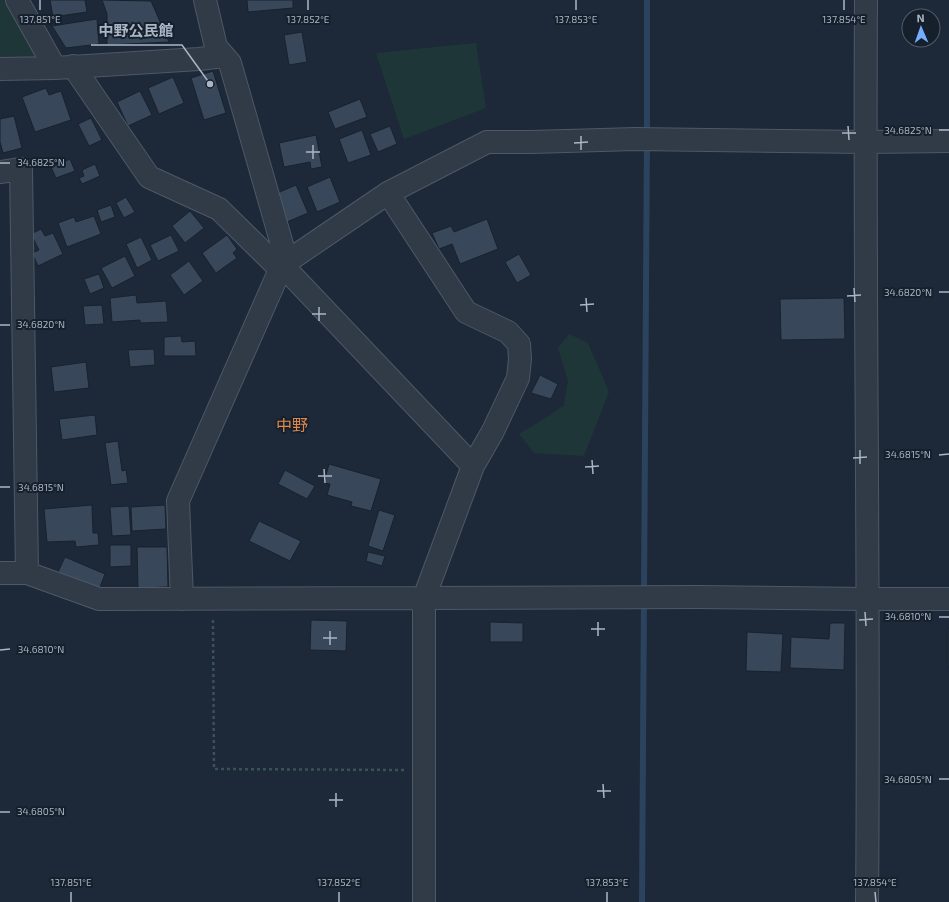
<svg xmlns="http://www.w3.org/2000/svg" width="949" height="902" font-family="'Exo 2','Noto Sans JP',sans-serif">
	<rect width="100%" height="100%" fill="#1d2938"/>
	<!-- green -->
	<path fill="#1f3639" d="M0 0H17L55 68 0 66Z
		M476 43 486 108 404 139 376 53Z
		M569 334 588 343 609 392 584 456 534 453 519 434 549 416 564 405 568 381 558 348Z"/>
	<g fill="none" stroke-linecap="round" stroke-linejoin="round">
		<!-- stream -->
		<path stroke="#2c435f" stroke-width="6" d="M642 902 647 134V0"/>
	</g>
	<!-- building -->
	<path fill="#384759" stroke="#18222e" d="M50 0H85L87 12 53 17Z
		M102 0 151 1 169 42 107 45V14Z
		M247 0H293V8L248 12Z
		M97 19 99 44 66 48 52 26Z
		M302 32 307 62 289 65 284 35Z
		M213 71 226 113 204 120 191 78Z
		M173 77 184 103 159 114 148 88Z
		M46 88 49 95 61 91 71 120 35 132 22 97Z
		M140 91 152 115 128 126 117 102Z
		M360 99 367 117 335 129 328 112Z
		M14 116 22 148 3 153 0 142V119Z
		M91 118 102 140 89 146 78 124Z
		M390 126 397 144 378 152 370 134Z
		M362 130 371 155 348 163 339 139Z
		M316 135 322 167 311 169 310 162 284 167 279 143Z
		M70 159 75 171 56 178 51 167Z
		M95 164 100 176 82 184 79 178 84 176 82 170Z
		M330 177 340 202 317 212 307 187Z
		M296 185 308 213 287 222 275 194Z
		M126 197 135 212 124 218 116 203Z
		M111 205 115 217 101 222 97 210Z
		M190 211 204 228 185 243 172 226Z
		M94 216 101 234 67 247 58 223 74 217 76 222Z
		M487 219 498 249 460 264 452 244 439 249 432 233 451 226 454 232Z
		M41 229 45 236 53 233 63 254 38 266 32 253 39 250 31 234Z
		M171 235 179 251 158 261 150 245Z
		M227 235 237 249 233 253 237 258 216 273 202 253Z
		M141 237 152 260 137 268 126 244Z
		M519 254 531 275 517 283 505 262Z
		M125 256 135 276 112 288 101 268Z
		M189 261 203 281 184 295 170 275Z
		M99 274 104 288 90 294 84 279Z
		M136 295 137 303 166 301 168 322 140 323V320L112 322 110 298Z
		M844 298 845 339 781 340 780 299Z
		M102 305 104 324 85 325 83 306Z
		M181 336 182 342 195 341 196 356H164V337Z
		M154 349 155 365 130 367 128 350Z
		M86 362 89 388 54 392 51 367Z
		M540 375 558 384 551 399 531 393Z
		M95 415 97 435 62 440 59 419Z
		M118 441 122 471 126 470 128 483 111 485 105 443Z
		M329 464 381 479 371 511 351 506 352 502 327 495 330 484 324 483Z
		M285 470 315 486 307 499 278 484Z
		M92 505 93 533H98L99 545 76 547 75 541 47 542 44 509Z
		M165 505 166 529 132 531 131 507Z
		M129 506 131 535 112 536 110 507Z
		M379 510 395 515 383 551 368 546Z
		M259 521 301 541 290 561 249 541Z
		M110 545H131V566L110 567Z
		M137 547H167L168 587 138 588Z
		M368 552 385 556 382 566 366 561Z
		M65 557 105 574 99 590 58 572Z
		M311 620 347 621 346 651 310 650Z
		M490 622 523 623V642H490Z
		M830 623H845L844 670 790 668 791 637 829 639Z
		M948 628H949V667H948Z
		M747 632 783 634 781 672 746 671Z"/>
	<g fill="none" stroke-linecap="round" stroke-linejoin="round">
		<!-- minor casing -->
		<g stroke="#4e5866" stroke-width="24">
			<path id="minor" d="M17 0 55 68
				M205 0 216 47 230 63 287 262
				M866 0C864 301 870 601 867 902
				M73 66 149 177 219 209 280 269
				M0 69 55 68 199 59 223 56
				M0 172 21 169 27 573
				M388 193 466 312 508 332 519 344 520 359 518 378 493 431 473 466
				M282 265 473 466 424 598V902
				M0 573H27L99 599 697 597 867 599H949
				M182 599 178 501 282 265 388 193 487 142H531L636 139 865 142 949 141"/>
		</g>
		<!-- path -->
		<path stroke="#395253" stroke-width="2.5" stroke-dasharray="3 3" stroke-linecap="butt" d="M213 620 214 769 405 770"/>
		<!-- minor -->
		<use href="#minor" stroke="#313b48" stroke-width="22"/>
	</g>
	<!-- ticks -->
	<path fill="none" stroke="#aab5c6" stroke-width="1.5" d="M40 0V10M308 0V10M576 0V10M844 0V10M848 126 849 140M939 130H949M842 133H856M581 136V150M574 143 588 142M313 145V159M306 152H320M0 163H10M854 288 855 302M939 292H949M847 296 861 295M586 298 587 312M580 305 594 304M319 307V321M312 314H326M0 325H10M860 450V464M939 455 949 454M853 458 867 457M592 460 593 474M585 467 599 466M324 469 325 483M318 476H332M0 487H10M865 612 866 626M939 617H949M859 620 873 619M598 622V636M591 629H605M330 631V645M323 638H337M0 650 10 649M939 779H949M603 784 604 798M597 791H611M336 793V807M329 800H343M0 812H10M71 892V902M339 892V902M607 892V902M875 892 876 902"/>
	<g text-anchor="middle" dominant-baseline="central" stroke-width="4" stroke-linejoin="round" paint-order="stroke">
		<!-- quarter labels -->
		<g font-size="16" fill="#dd884d" stroke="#16202c">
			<text x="292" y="424">中野</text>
		</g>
	</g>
	<g font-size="10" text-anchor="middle" fill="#aab5c6" stroke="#16202c" stroke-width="4" stroke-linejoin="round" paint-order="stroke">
		<text x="40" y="23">137.851°E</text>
		<text x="308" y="23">137.852°E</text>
		<text x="576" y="23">137.853°E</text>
		<text x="844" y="23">137.854°E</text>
		<text x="908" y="134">34.6825°N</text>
		<text x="41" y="166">34.6825°N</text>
		<text x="908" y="296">34.6820°N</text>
		<text x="41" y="328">34.6820°N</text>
		<text x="908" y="458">34.6815°N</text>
		<text x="41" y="491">34.6815°N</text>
		<text x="908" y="620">34.6810°N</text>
		<text x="41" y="653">34.6810°N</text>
		<text x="908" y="783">34.6805°N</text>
		<text x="41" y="815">34.6805°N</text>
		<text x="71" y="886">137.851°E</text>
		<text x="339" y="886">137.852°E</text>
		<text x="607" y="886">137.853°E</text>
		<text x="875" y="886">137.854°E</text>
	</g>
	<!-- callouts -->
	<path fill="none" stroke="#aab5c6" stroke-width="1.5" d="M210 84L182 45H91"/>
	<circle fill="#aab5c6" stroke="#16202c" stroke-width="1.5" cx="210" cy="84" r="4"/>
	<g font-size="15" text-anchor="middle" font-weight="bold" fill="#aab5c6" stroke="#16202c" stroke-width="4" stroke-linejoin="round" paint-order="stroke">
		<text x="136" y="36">中野公民館</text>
	</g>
	<!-- north arrow -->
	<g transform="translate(921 28) rotate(358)"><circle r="19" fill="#16202c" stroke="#515c6a"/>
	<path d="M0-3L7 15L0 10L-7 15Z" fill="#76aeff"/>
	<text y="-6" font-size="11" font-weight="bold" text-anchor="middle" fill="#aab5c6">N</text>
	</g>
</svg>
